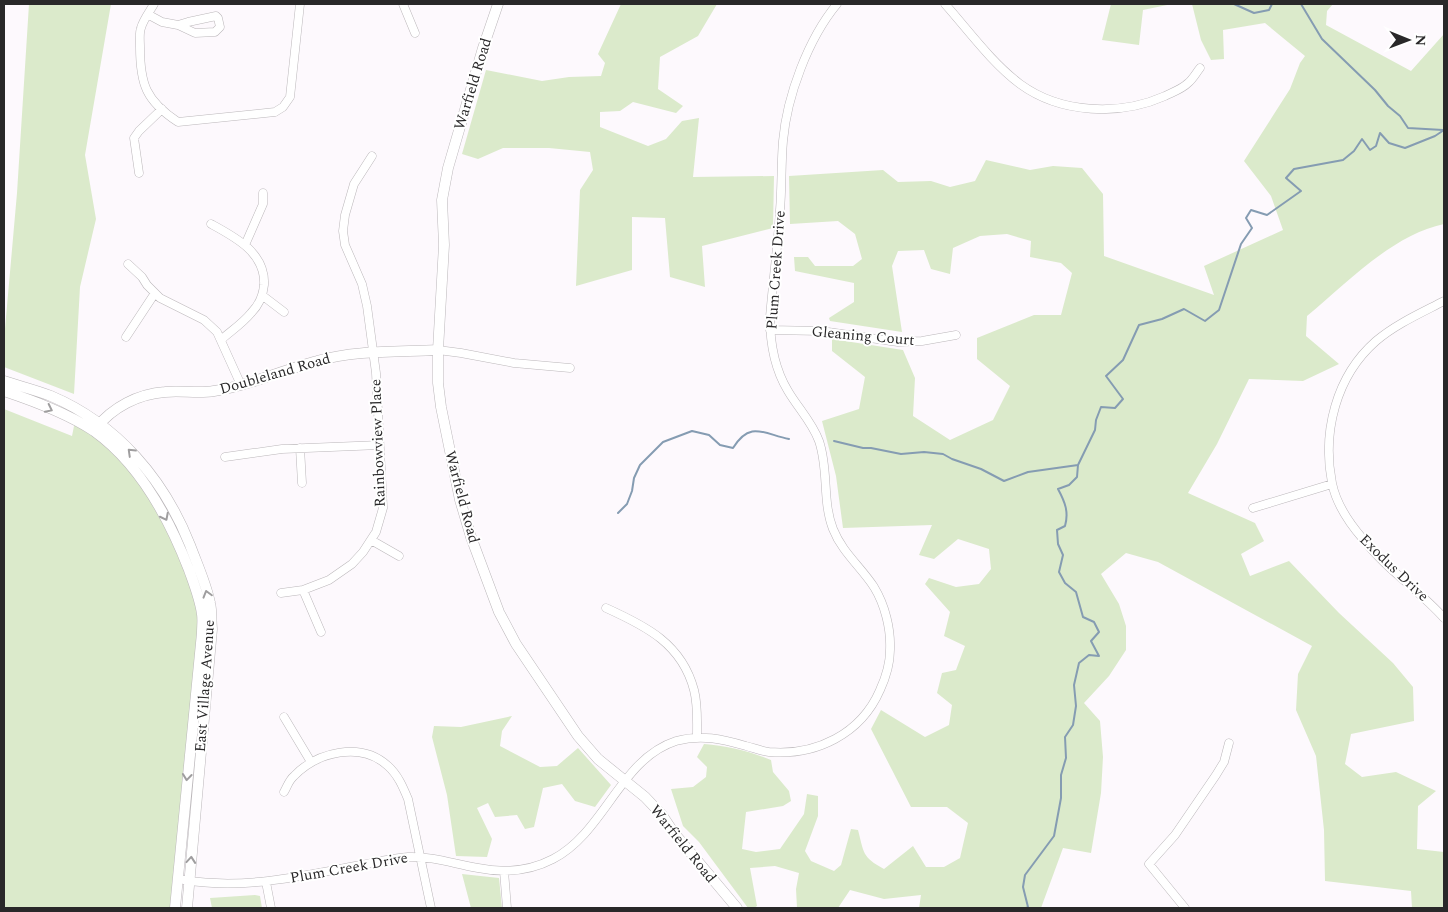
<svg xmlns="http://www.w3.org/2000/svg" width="1448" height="912" font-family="Spectral,serif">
	<rect width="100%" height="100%" fill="#fdf9fd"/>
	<!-- green -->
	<path fill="#dbeacb" d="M29 4H111L85 155 96 219 80 287 74 394 4 367V340L17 193Z
		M621 4H717L698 36 660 57 658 89 683 106 676 113 633 102 620 111 600 112V127L648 146 666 139 682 121 699 118 693 177 774 176 773 228 702 246 705 287 670 277 665 218 632 217V270L576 286 580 190 593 170 590 152 549 148H503L478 159 462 154 486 70 542 81 569 77 601 76 605 63 598 54Z
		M1111 4H1172L1143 10 1139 45 1102 40Z
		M1192 4H1333L1327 11 1326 25 1411 71 1444 34V224C1392 235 1347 283 1307 316L1306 336 1339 364 1303 381 1249 379 1217 444 1188 493 1255 523 1264 541 1241 554 1250 576 1289 561 1339 613 1393 663 1413 687 1414 721 1351 734 1345 764 1362 777 1396 772 1436 791 1418 806 1417 849 1444 852V908H1412L1411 891 1325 881 1324 830 1316 756 1296 710 1298 674 1312 646 1158 562 1126 553 1101 574 1119 604 1126 626V650L1109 676 1084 703 1100 721 1103 757 1101 793 1091 853 1063 848 1041 908H919L921 895 884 899 850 890 838 908H797L796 889 799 873 775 866 750 868 757 906 754 908H748L699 842 683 826 671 789 693 787 706 777 707 767 697 757 704 744C727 746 749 751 771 760L773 772 789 791 791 801 783 806 746 812 742 849 756 852 780 849 804 814 807 794 818 796V816L805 851 811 861 834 871 841 865 851 829 858 830C864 853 862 857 884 869L913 846 926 867H944L960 858 968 823 947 807H911L871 729 881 710 925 737 949 725 952 705 937 693 942 673 956 670 965 646 944 636 950 612 925 584 929 578 956 587 979 584 991 569 989 549 958 539 934 559 919 555 932 525 843 528 836 476 822 421 859 409 865 377 832 351V339L903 350 915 378 913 416 950 440 993 420 1010 386 977 359V338L1034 315H1061L1072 273 1061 263 1030 257 1031 241 1007 234 980 236 953 248 950 274 931 269 924 250 898 251 892 266 902 332 830 321 829 318 854 302V283L795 271 794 257H808L815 266H853L862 259 855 234 838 221 790 224 789 176 883 170 898 182 931 181 950 187 975 181 986 160 1030 170 1053 166 1082 168 1103 194 1104 256 1214 295 1204 266 1283 230 1271 196 1244 161 1290 89 1300 63 1305 56 1265 23 1223 30 1224 59 1211 60 1201 40Z
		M4 409 72 436 75 421 114 449 162 510 202 613 175 908H4Z
		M512 716 502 731 500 746 540 767 557 766 578 748 611 785 595 807 575 801 562 784 543 788 534 827 525 829 517 815 495 817 488 803 477 808 492 839 487 857 456 856 447 795 432 737 434 726 461 727Z
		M462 874 499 878 502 908H471Z
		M255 895 260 896 262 908H212L210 898Z"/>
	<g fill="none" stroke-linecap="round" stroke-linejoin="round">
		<!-- stream -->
		<path stroke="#859cb2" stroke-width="2" d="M1234 4 1254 13 1269 10 1272 4
			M1301 4 1322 39 1375 90 1388 106 1400 116 1408 128 1443 130
			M834 441 863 448H871L901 454 924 452 943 454 952 459 981 469 1004 481 1028 472 1078 465
			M618 513 627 504 632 491 634 478 640 465 663 442 692 431 709 435 720 445 733 448C750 420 764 434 789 439
			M1026 908 1028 907 1023 887 1025 875 1054 836 1061 798V775L1066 758 1065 737 1073 725 1076 706 1074 685 1079 663 1089 655 1099 656 1091 641 1099 632 1094 622 1083 617 1076 592 1065 583 1059 572 1063 555 1058 544 1057 530 1065 526C1069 512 1065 502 1058 489L1069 485 1077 477 1078 465 1095 430 1096 420 1101 407 1115 408 1123 399 1106 376 1123 360 1139 325 1162 319 1184 309 1205 321 1219 310 1241 244 1252 228 1246 218 1251 210 1267 215 1301 191 1286 178 1294 169 1343 160 1354 151 1362 139 1370 150 1376 146 1380 133 1389 143 1405 148 1435 136 1444 130"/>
		<!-- street casing -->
		<g stroke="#bbb7ba" stroke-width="9">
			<path id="street" d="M154 4C150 11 143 20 141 28 139 33 140 41 140 47 140 84 146 101 178 122L275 112 283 107 290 97 300 4
				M403 4 415 33
				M945 4C969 31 991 62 1020 84 1061 114 1120 116 1165 96 1173 92 1182 89 1188 83 1193 79 1196 73 1200 68
				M149 15 162 22 178 25 195 33 215 32 220 27 218 18 216 16 188 22 178 25
				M139 173 134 138 139 131 162 109
				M211 224C235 237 266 253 264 285 263 296 259 305 251 313 243 323 231 331 222 339
				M245 245 263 204V193
				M128 264 142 277 147 285 160 298 204 320 217 332 241 385
				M263 296 284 312
				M1444 301C1421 313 1396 324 1376 341 1336 376 1322 432 1332 483 1336 503 1350 524 1363 539 1386 569 1419 590 1444 618
				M770 330 821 331 898 342 922 341 956 335
				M126 337 155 293
				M438 350 461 353 514 363 570 368
				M300 448 302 483
				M225 457 282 449 380 445
				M1253 508 1332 484
				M371 540 399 556
				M303 590 321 632
				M281 593 303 590 329 580 352 564 363 552 376 532 383 508 376 373 367 306 362 284 345 245 343 231 345 215 354 184 372 156
				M606 608C646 626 682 644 694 690 698 705 697 721 697 736
				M284 717 311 762
				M284 792C287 787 289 780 294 776 317 752 361 741 388 766 398 775 403 787 408 799L431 908
				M504 871 507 908
				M184 880C245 890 301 876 361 865 376 862 392 858 408 857 433 856 454 864 478 868 503 873 530 871 553 859 605 832 620 759 676 741 701 734 722 739 746 746 754 748 761 751 769 752 816 756 861 734 880 690 886 677 890 664 890 650 891 629 885 605 874 587 861 567 842 552 833 529 822 501 829 470 819 441 812 422 798 408 788 391 774 368 770 343 770 317 773 281 778 246 780 210 782 187 781 164 783 141 787 96 808 39 837 4
				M266 882 271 908
				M1185 908 1149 864 1175 835 1216 775 1224 762 1229 743"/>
		</g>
		<!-- secondary casing -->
		<g stroke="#bbb7ba" stroke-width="11">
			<path id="secondary" d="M498 4 483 48 448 168 442 200 444 245 438 350V383L441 407 460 500 471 537 499 612 516 644 578 736 598 759 645 797 662 815 674 833 737 908
				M4 381C19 386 36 390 51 396 117 424 164 479 190 545 197 564 206 583 210 603 212 611 211 620 212 629L187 908
				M4 391C34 401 67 413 94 431 140 464 169 518 189 570 194 584 200 599 202 614 203 620 202 626 202 633L175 908
				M96 428C113 407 138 394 165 392 181 390 198 394 214 391 249 386 282 370 317 361 355 350 398 352 438 350"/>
		</g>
		<!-- street -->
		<use href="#street" stroke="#fff" stroke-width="8"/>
		<!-- secondary -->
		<use href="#secondary" stroke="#fff" stroke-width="10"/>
	</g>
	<!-- one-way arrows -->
	<defs><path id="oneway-chevron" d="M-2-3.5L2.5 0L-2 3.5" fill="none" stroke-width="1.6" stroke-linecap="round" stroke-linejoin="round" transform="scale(1.25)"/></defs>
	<g stroke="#9f9e9f">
		<use href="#oneway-chevron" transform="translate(49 409) rotate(26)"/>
		<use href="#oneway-chevron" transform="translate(131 452) rotate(-136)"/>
		<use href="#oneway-chevron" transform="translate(165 517) rotate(63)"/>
		<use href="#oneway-chevron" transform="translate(207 594) rotate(-106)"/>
		<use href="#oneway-chevron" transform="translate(187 777) rotate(96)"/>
		<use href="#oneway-chevron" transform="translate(191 860) rotate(-85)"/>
	</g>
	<g text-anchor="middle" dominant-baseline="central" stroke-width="4" stroke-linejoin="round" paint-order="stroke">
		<!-- street labels -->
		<g font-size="15" fill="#292829" stroke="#fff">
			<text transform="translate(473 84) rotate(-73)">Warfield Road</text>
			<text transform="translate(776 270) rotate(-86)">Plum Creek Drive</text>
			<text transform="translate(863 336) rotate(5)">Gleaning Court</text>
			<text transform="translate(275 374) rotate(-16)">Doubleland Road</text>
			<text transform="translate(378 443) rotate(-92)">Rainbowview Place</text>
			<text transform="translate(462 497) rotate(75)">Warfield Road</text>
			<text transform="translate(1394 568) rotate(44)">Exodus Drive</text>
			<text transform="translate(205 686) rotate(-86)">East Village Avenue</text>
			<text transform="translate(683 844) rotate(51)">Warfield Road</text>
			<text transform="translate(349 868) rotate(-10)">Plum Creek Drive</text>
		</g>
	</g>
	<!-- border -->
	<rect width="1448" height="912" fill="none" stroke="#292829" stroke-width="10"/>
	<!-- north arrow -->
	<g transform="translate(1408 40) rotate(91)" stroke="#ffffff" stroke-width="4" paint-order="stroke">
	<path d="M0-4L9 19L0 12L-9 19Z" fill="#292829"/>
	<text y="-8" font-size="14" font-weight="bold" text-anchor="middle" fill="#292829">N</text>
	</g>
</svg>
